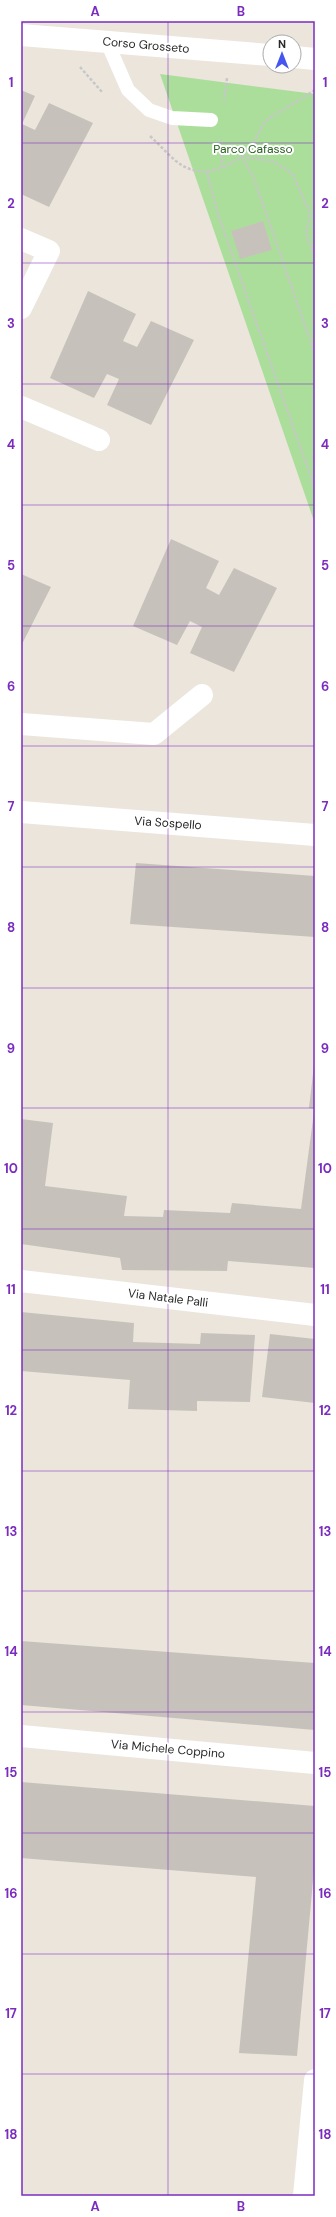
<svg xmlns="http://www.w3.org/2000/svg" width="336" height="2217" font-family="'DM Sans',sans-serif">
	<rect width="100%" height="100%" fill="#ebe5dc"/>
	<!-- green -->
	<path fill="#acde9b" d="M160 74 315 94V524Z"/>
	<!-- building -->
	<path fill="#c6c2bb" d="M21 90 35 96 22 124 35 130 49 103 93 123 49 207 21 194Z
		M263 221 272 250 240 259 231 231Z
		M88 291 136 314 123 341 137 347 151 321 194 340 151 425 107 405 119 379 107 374 94 398 50 378Z
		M315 455V466L312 456Z
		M171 539 219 561 206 588 219 595 234 568 277 588 234 672 190 653 202 627 190 621 177 645 133 626Z
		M21 574 51 587 21 646Z
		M136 863 315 876V937L130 924Z
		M314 1065H315V1109L309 1108Z
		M314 1112 315 1268 228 1261 227 1271 122 1270 120 1258 21 1244V1119L53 1123 45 1186 127 1196 124 1216 163 1217 164 1210 230 1213 232 1203 301 1209Z
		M21 1312 134 1323 133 1342 200 1344 201 1333 255 1335 250 1402 197 1401V1411L128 1409 130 1380 21 1371Z
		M270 1334 315 1339V1403L262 1397Z
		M21 1641 315 1663V1730L21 1705Z
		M21 1782 315 1806V1859L297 2056 239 2053 256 1877 21 1858Z"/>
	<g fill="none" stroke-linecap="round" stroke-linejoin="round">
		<!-- path -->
		<path stroke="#c7c7c7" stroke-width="2.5" stroke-dasharray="3 2" stroke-linecap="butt" d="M80 67 102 92
			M315 90 265 121 255 140 242 157 253 176 315 354
			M224 101 227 78
			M150 136C175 159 184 179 222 168
			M220 140 222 168 242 157 272 161 292 173 310 213 306 234 315 257
			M207 172 218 214 315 489"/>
		<!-- service -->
		<path stroke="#fff" stroke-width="14" d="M107 42 128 90 149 110 172 118 211 120"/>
		<!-- minor -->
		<path stroke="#fff" stroke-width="22" d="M21 35 270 55
			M294 57 315 59
			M21 239 49 251 21 308
			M21 407 99 440
			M21 724 154 734 202 695
			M21 812 315 835
			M21 1281 315 1315
			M21 1736 315 1763
			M304 2196 315 2080"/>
	</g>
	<!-- grid -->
	<path fill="none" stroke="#7b2cbf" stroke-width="1" stroke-opacity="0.55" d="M168 21V2196M21 143H315M21 263H315M21 384H315M21 505H315M21 626H315M21 746H315M21 867H315M21 988H315M21 1108H315M21 1229H315M21 1350H315M21 1471H315M21 1591H315M21 1712H315M21 1833H315M21 1954H315M21 2074H315"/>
	<g text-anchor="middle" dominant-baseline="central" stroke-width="4" stroke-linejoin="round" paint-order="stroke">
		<!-- street labels -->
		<g font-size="12" fill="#292929" stroke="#fff">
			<text transform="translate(146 45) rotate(5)">Corso Grosseto</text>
			<text transform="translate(168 823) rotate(4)">Via Sospello</text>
			<text transform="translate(168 1298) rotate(7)">Via Natale Palli</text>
			<text transform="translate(168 1749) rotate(5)">Via Michele Coppino</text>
		</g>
		<!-- park labels -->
		<g font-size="12" fill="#26621e" stroke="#fff">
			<text x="253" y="149">Parco Cafasso</text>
		</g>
	</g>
	<!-- border -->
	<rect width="336" height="2217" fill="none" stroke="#ffffff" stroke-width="44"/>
	<!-- north arrow -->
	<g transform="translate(282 54)"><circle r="19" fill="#ffffff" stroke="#a9a9a9"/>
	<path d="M0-3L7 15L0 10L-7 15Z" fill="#4456ef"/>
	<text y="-6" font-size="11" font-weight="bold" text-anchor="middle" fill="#292929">N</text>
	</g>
	<rect x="22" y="22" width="292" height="2173" fill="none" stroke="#7b2cbf" stroke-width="1.5"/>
	<g font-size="13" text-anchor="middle" font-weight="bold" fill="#7b2cbf">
		<text x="95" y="16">A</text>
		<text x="241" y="16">B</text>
		<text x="11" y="87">1</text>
		<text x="325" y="87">1</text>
		<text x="11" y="208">2</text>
		<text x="325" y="208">2</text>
		<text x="11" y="328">3</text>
		<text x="325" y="328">3</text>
		<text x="11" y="449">4</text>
		<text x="325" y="449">4</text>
		<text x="11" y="570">5</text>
		<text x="325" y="570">5</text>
		<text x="11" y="691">6</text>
		<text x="325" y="691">6</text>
		<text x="11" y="811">7</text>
		<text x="325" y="811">7</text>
		<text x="11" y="932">8</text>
		<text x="325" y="932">8</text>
		<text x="11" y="1053">9</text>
		<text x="325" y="1053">9</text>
		<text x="11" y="1173">10</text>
		<text x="325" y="1173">10</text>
		<text x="11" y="1294">11</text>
		<text x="325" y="1294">11</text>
		<text x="11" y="1415">12</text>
		<text x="325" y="1415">12</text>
		<text x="11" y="1536">13</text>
		<text x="325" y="1536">13</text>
		<text x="11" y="1656">14</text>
		<text x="325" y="1656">14</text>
		<text x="11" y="1777">15</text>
		<text x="325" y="1777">15</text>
		<text x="11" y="1898">16</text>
		<text x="325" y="1898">16</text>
		<text x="11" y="2018">17</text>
		<text x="325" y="2018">17</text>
		<text x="11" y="2139">18</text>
		<text x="325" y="2139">18</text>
		<text x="95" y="2211">A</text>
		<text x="241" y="2211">B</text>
	</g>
</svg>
